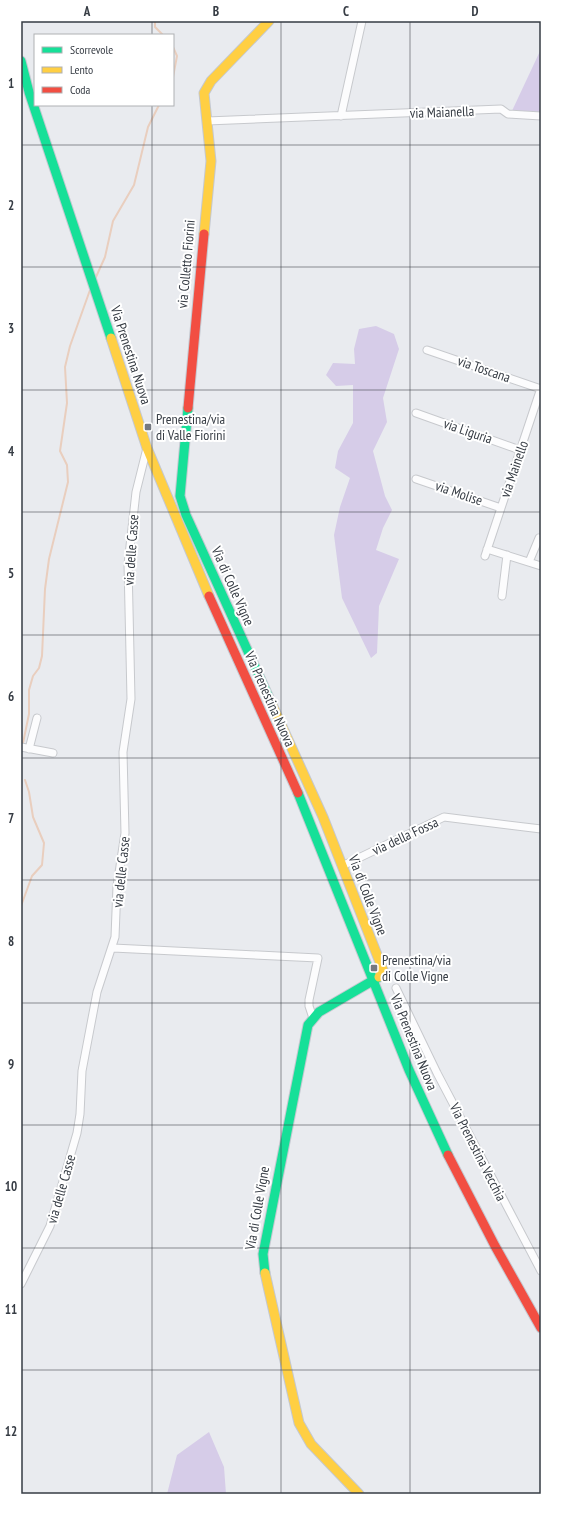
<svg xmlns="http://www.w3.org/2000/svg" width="562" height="1515" font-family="'PT Sans Narrow',sans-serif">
	<rect width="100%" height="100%" fill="#e9ebef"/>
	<!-- green -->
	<path fill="#d6cce8" d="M541 49V114L511 113Z
		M376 326 394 334 399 349 383 398 387 422 373 451 385 496 392 510 383 528 376 550 399 559 379 606 377 653 371 658 342 598 334 535 340 507 350 478 335 468 338 451 353 423V385L336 386 326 375 333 363 355 364 354 349 359 329Z
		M209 1432 224 1467 226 1494H167L177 1455Z"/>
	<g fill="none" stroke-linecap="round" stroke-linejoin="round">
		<!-- stream -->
		<path stroke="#e9cebe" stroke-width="2" d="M155 21V27L163 35
			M173 47 177 56 173 77
			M96 277 105 257 113 221 134 185 148 127 159 105
			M23 743 29 714V690L33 676 39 668 42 656 45 589 49 559 68 482 67 465 60 451 67 403 65 367 70 346 90 290
			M21 906 32 876 42 865 44 843 33 817 29 792 25 780"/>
		<!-- street casing -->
		<g stroke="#c7c9cd" stroke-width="9">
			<path id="street" d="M341 116 362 21
				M207 121 501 109 508 114 541 116
				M427 350 541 389
				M416 413 520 450
				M416 479 501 508
				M487 549 541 566
				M485 556 541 388
				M529 562 539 538
				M502 596 507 555
				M21 747 53 753
				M29 749 37 718
				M342 866 444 817 541 829
				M113 948 318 958 309 1000V1006L313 1018
				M396 988 437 1073 541 1271
				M21 1284 50 1226 77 1133 80 1114 82 1071 97 992 115 937 117 886 125 833 123 752 131 699 128 564 136 492 147 448"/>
		</g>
		<!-- fast casing -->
		<g stroke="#c4c8d0" stroke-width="11">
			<path id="fast" d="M21 61 29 92 111 338
				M188 408 180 496 186 515 270 700
				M298 793 409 1070 448 1155
				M265 1273 263 1254 308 1025 319 1012 379 977"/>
		</g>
		<!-- slow casing -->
		<g stroke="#c4c8d0" stroke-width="11">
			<path id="slow" d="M204 234 211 161 204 93 211 81 269 21
				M111 338 147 448 209 596
				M270 700 323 817 383 970 379 977
				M265 1273 299 1423 311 1444 359 1494"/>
		</g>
		<!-- jam casing -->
		<g stroke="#c4c8d0" stroke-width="11">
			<path id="jam" d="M188 408 204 234
				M209 596 298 793
				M448 1155 495 1246 541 1328"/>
		</g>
		<!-- street -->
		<use href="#street" stroke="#fcfcfd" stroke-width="7"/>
		<!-- fast -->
		<use href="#fast" stroke="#16e098" stroke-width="9"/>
		<!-- slow -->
		<use href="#slow" stroke="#ffcf43" stroke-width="9"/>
		<!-- jam -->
		<use href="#jam" stroke="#f24e42" stroke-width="9"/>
	</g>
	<!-- grid -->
	<path fill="none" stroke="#363c44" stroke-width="1" stroke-opacity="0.55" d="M152 21V35M281 21V1494M410 21V1494M152 105V1494M21 145H541M21 267H541M21 390H541M21 512H541M21 635H541M21 758H541M21 880H541M21 1003H541M21 1125H541M21 1248H541M21 1370H541"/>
	<!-- markers -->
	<g fill="#757980" stroke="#fff" stroke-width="1.5">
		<rect x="144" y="423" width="8" height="8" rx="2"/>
		<rect x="370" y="964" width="8" height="8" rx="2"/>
	</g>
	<g text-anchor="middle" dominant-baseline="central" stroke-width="4" stroke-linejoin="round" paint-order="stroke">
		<!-- street labels -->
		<g font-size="14" fill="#363c44" stroke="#fff">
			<text transform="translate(442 112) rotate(-2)">via Maianella</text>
			<text transform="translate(186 264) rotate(-85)">via Colletto Fiorini</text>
			<text transform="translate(131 355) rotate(72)">Via Prenestina Nuova</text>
			<text transform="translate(484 369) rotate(19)">via Toscana</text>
			<text transform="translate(468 431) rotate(19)">via Liguria</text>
			<text transform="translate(514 469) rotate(-71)">via Mainello</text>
			<text transform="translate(459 493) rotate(19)">via Molise</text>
			<text transform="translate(131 550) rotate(-86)">via delle Casse</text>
			<text transform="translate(233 586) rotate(66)">Via di Colle Vigne</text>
			<text transform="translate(270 699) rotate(66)">Via Prenestina Nuova</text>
			<text transform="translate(405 836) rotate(-25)">via della Fossa</text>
			<text transform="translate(121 872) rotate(-84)">via delle Casse</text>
			<text transform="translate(368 895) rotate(69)">Via di Colle Vigne</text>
			<text transform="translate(414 1042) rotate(68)">Via Prenestina Nuova</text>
			<text transform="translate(478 1152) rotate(63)">Via Prenestina Vecchia</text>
			<text transform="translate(61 1189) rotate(-74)">via delle Casse</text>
			<text transform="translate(257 1208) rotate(-80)">Via di Colle Vigne</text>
		</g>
		<!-- poi labels -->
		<g font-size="14" fill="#363c44" stroke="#fff" text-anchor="start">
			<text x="156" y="419">Prenestina/via<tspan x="156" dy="16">di Valle Fiorini</tspan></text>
			<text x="382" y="960">Prenestina/via<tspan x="382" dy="16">di Colle Vigne</tspan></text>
		</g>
	</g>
	<!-- border -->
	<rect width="562" height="1515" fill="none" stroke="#ffffff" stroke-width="44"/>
	<!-- legend -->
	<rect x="34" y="34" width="140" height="72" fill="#ffffff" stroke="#afb1b4"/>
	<rect x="42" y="47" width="20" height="6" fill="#16e098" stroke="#afb1b4"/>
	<text x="70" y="54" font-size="12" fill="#363c44">Scorrevole</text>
	<rect x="42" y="67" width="20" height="6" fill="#ffcf43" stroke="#afb1b4"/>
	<text x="70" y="74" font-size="12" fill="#363c44">Lento</text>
	<rect x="42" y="87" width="20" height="6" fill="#f24e42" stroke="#afb1b4"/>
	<text x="70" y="94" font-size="12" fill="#363c44">Coda</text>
	<rect x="22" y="22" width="518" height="1471" fill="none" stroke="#363c44" stroke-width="1.5"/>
	<g font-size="13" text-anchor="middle" font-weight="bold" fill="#363c44">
		<text x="87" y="16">A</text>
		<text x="216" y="16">B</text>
		<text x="346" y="16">C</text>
		<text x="475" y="16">D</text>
		<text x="11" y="88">1</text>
		<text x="11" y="210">2</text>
		<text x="11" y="333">3</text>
		<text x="11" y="456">4</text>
		<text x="11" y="578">5</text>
		<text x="11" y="701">6</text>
		<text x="11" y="823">7</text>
		<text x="11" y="946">8</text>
		<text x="11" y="1069">9</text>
		<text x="11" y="1191">10</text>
		<text x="11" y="1314">11</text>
		<text x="11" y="1436">12</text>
	</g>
</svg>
